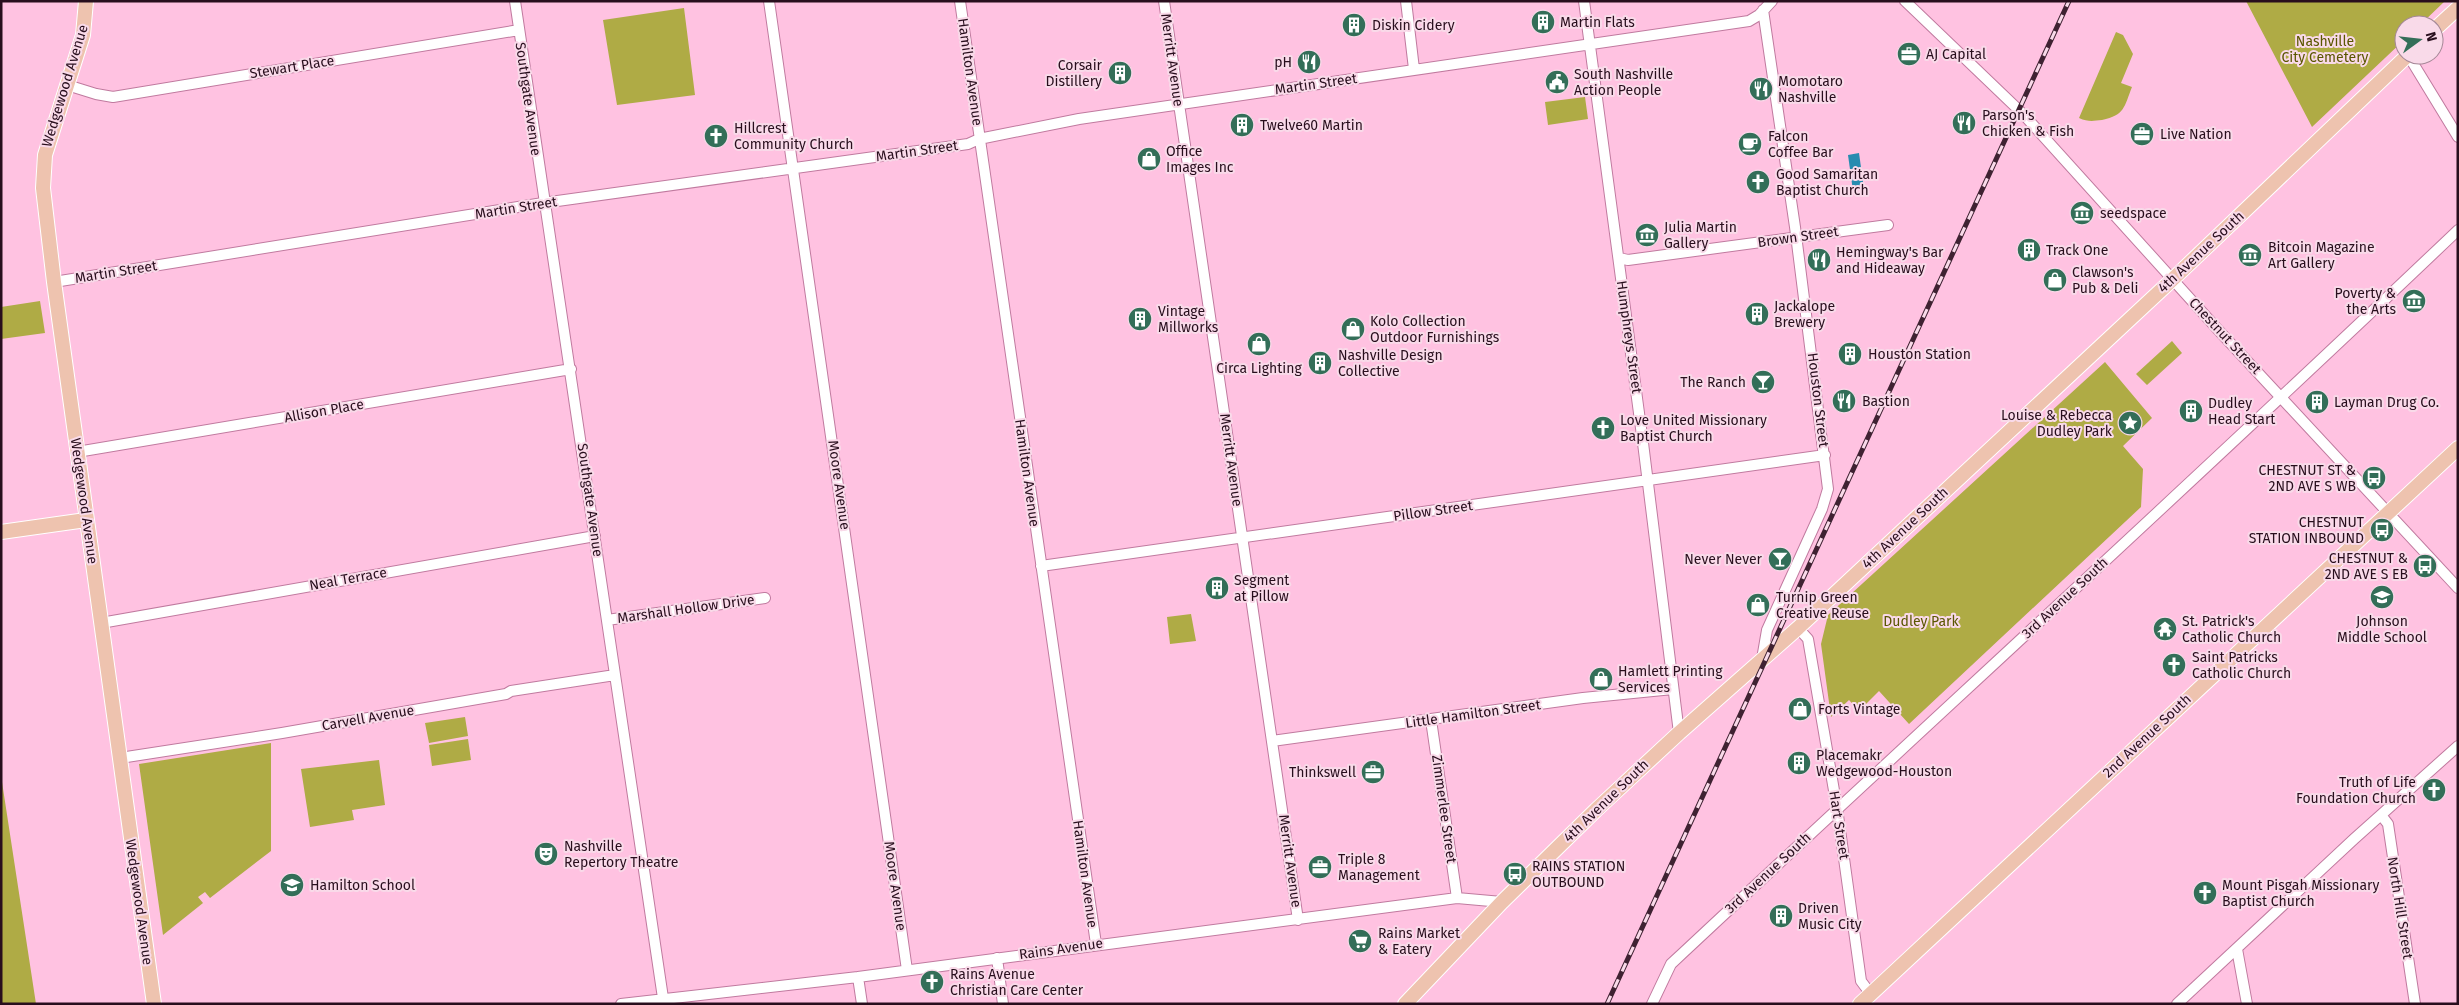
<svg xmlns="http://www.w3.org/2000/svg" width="2459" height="1005" font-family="'Fira Sans',sans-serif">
	<rect width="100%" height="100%" fill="#ffc2e1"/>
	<!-- green -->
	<path fill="#afab45" d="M2246 1H2445L2420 25H2404V40L2312 127Z
		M684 8 695 95 617 105 603 20Z
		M2116 32 2123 35 2133 54 2121 83 2132 87C2124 107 2125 115 2102 120 2093 121 2088 122 2079 118Z
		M1585 97 1588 119 1548 125 1545 102Z
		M40 301 45 333 1 339V307Z
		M2172 341 2182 353 2147 385 2136 374Z
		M2105 362 2152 418 2123 446 2143 469 2141 507 1909 724 1879 691 1859 711 1849 700 1831 717 1821 644 1828 615Z
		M1191 614 1196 641 1170 644 1167 617Z
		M465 717 468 736 429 743 425 723Z
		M468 739 471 760 432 766 429 745Z
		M271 743V851L210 898 205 892 198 897 203 903 163 935 139 764Z
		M379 760 385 805 352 810 354 820 310 827 301 769Z
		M1 782H2L36 1004H1Z"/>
	<!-- water -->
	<path fill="#268cb0" d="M1859 153 1864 189 1853 191 1848 155Z"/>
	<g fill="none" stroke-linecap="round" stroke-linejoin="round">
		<!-- minor casing -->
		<g stroke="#c07a9f" stroke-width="12">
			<path id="minor" d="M515 1 663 998
				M769 1 907 970
				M960 1 1096 944
				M1164 1 1298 920
				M1406 1 1414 69
				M1584 1 1643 443 1679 733
				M1905 1 2024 115 2221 333 2458 588
				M2408 55 2458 137
				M67 85 96 94 113 97 519 30
				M1619 258 1628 260 1888 225
				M54 282 543 203 968 144 979 139 1079 119 1749 21 1759 15 1772 1
				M77 452 571 369
				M1041 566 1825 455
				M607 620 765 598
				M101 623 595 536
				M1798 628 1808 639 1837 808 1861 981 1870 993
				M1762 659 1767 630 1822 509 1828 489 1795 227 1763 10
				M1431 720 1457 898
				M1272 741 1583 698 1673 689
				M120 758 282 733 506 694 511 691 615 675
				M2381 815 2388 824 2415 1004
				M2237 949 2247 1004
				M997 958 1003 1004
				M858 977 862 1004
				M621 1004 858 977 1457 898 1502 902
				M1652 1004 1671 964C1933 719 2198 478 2458 230
				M2177 1004 2354 839 2458 746"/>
		</g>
		<!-- major casing -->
		<g stroke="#fff" stroke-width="16">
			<path id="major" d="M86 1 83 35 45 155 43 188 54 282 154 1004
				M2434 30 2458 8
				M1 532 86 520
				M1405 1004 1502 902 1596 810 1679 733 1798 628 2173 279 2408 55
				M1860 1004 2458 448"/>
		</g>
		<!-- minor -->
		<use href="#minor" stroke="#fff" stroke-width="10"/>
		<!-- major -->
		<use href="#major" stroke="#eec3af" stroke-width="14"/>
		<!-- rail casing -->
		<g stroke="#3f2232" stroke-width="5">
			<path id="rail" d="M1607 1004 2069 1"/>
		</g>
		<!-- rail -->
		<use href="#rail" stroke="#f9dae9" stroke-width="3" stroke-dasharray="9" stroke-linecap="butt"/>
	</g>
	<!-- icons -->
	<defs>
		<g id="building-disc" transform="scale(1.25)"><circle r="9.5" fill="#336e58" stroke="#f9dae9"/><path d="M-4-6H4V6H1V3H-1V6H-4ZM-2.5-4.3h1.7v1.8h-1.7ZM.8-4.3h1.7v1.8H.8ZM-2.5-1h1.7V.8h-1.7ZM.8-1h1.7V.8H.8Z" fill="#fff"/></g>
		<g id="office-disc" transform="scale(1.25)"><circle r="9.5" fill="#336e58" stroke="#f9dae9"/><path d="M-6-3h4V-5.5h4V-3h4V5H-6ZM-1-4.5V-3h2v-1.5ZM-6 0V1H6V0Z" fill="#fff"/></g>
		<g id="restaurant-disc" transform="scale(1.25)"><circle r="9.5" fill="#336e58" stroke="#f9dae9"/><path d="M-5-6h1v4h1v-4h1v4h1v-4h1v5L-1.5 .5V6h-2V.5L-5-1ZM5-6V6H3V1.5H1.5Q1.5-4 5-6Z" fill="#fff"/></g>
		<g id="civic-disc" transform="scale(1.25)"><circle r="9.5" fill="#336e58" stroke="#f9dae9"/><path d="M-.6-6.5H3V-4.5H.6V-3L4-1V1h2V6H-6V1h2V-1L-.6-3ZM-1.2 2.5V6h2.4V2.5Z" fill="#fff"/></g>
		<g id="church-disc" transform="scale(1.25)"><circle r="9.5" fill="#336e58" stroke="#f9dae9"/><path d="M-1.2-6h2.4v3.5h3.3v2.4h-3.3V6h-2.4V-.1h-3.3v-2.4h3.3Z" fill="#fff"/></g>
		<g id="cafe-disc" transform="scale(1.25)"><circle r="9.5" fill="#336e58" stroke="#f9dae9"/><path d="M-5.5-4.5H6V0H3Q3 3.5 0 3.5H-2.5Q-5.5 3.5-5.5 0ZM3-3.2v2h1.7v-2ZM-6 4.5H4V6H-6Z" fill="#fff"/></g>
		<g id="shop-disc" transform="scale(1.25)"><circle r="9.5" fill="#336e58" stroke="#f9dae9"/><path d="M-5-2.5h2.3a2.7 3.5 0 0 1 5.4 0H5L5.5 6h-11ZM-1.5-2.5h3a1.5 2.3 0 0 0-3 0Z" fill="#fff"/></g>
		<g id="museum-disc" transform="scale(1.25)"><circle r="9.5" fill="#336e58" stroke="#f9dae9"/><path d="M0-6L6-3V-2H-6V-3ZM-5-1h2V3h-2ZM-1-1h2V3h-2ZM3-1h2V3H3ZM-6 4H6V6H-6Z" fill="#fff"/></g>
		<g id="bar-disc" transform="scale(1.25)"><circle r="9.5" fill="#336e58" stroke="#f9dae9"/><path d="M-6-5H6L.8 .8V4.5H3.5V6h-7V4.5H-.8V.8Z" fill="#fff"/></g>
		<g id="sight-disc" transform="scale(1.25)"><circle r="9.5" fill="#336e58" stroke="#f9dae9"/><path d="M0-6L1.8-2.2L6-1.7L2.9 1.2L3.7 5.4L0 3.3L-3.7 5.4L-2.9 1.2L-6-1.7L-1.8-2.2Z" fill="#fff"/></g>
		<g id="bus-disc" transform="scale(1.25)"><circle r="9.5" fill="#336e58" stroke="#f9dae9"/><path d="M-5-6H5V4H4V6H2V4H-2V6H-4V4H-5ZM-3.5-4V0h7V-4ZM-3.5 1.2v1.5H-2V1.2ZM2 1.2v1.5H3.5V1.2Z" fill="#fff"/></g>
		<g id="school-disc" transform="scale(1.25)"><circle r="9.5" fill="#336e58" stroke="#f9dae9"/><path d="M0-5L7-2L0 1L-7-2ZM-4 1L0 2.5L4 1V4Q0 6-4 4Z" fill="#fff"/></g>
		<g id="temple-disc" transform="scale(1.25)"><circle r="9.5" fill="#336e58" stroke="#f9dae9"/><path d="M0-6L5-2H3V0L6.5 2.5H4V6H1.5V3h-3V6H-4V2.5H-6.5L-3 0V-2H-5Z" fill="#fff"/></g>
		<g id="theatre-disc" transform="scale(1.25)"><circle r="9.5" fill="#336e58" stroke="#f9dae9"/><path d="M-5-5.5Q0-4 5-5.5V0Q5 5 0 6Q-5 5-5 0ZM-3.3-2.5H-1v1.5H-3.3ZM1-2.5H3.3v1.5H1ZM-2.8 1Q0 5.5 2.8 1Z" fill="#fff"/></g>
		<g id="supermarket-disc" transform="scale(1.25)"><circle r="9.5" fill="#336e58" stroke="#f9dae9"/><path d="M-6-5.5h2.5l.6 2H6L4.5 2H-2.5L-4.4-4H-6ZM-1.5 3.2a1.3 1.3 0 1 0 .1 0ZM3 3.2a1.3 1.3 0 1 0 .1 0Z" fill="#fff"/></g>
	</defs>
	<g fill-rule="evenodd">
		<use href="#building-disc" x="1543" y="22"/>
		<use href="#building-disc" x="1354" y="25"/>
		<use href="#office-disc" x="1909" y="54"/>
		<use href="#restaurant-disc" x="1309" y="62"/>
		<use href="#building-disc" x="1120" y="73"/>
		<use href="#civic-disc" x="1557" y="82"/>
		<use href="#restaurant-disc" x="1761" y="89"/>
		<use href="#restaurant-disc" x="1964" y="123"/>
		<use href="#building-disc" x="1242" y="125"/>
		<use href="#office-disc" x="2142" y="134"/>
		<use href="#church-disc" x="716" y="136"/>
		<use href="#cafe-disc" x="1750" y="144"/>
		<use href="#shop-disc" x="1149" y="159"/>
		<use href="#church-disc" x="1758" y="182"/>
		<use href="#museum-disc" x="2082" y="213"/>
		<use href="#museum-disc" x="1647" y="235"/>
		<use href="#building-disc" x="2029" y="250"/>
		<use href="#museum-disc" x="2250" y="255"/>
		<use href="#restaurant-disc" x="1819" y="260"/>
		<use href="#shop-disc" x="2055" y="280"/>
		<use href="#museum-disc" x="2414" y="301"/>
		<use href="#building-disc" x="1757" y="314"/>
		<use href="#building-disc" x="1140" y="319"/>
		<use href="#shop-disc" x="1353" y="329"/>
		<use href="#shop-disc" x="1259" y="344"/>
		<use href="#building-disc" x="1850" y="354"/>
		<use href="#building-disc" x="1320" y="363"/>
		<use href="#bar-disc" x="1763" y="382"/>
		<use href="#restaurant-disc" x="1844" y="401"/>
		<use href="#building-disc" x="2317" y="402"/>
		<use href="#building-disc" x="2191" y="411"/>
		<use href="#sight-disc" x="2130" y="423"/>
		<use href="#church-disc" x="1603" y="428"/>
		<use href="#bus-disc" x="2374" y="478"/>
		<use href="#bus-disc" x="2382" y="530"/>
		<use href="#bar-disc" x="1780" y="559"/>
		<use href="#bus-disc" x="2425" y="566"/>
		<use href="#building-disc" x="1217" y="588"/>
		<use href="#school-disc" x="2382" y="597"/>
		<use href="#shop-disc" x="1758" y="605"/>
		<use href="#temple-disc" x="2165" y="629"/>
		<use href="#church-disc" x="2174" y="665"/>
		<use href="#shop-disc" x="1601" y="679"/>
		<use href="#shop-disc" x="1800" y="709"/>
		<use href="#building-disc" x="1799" y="763"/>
		<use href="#office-disc" x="1373" y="772"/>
		<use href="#church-disc" x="2434" y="790"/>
		<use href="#theatre-disc" x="546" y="854"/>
		<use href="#office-disc" x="1320" y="867"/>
		<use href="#bus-disc" x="1515" y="874"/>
		<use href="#school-disc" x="292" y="885"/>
		<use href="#church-disc" x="2205" y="893"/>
		<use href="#building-disc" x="1781" y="916"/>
		<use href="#supermarket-disc" x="1360" y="941"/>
		<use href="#church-disc" x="932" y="982"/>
	</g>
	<g text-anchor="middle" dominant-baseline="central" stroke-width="4" stroke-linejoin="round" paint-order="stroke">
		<!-- poi labels -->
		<g font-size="14" fill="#280e1d" stroke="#f9dae9" text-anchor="start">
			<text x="1560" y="22">Martin Flats</text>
			<text x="1372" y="25">Diskin Cidery</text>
			<text x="1926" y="54">AJ Capital</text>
			<text x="1292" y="62" text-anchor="end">pH</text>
			<text x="1102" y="65" text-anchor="end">Corsair<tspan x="1102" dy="16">Distillery</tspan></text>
			<text x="1574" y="74">South Nashville<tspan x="1574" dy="16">Action People</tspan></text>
			<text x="1778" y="81">Momotaro<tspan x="1778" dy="16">Nashville</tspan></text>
			<text x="1982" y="115">Parson's<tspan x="1982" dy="16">Chicken &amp; Fish</tspan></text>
			<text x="1260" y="125">Twelve60 Martin</text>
			<text x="734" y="128">Hillcrest<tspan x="734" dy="16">Community Church</tspan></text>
			<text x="2160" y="134">Live Nation</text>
			<text x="1768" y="136">Falcon<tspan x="1768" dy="16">Coffee Bar</tspan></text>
			<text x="1166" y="151">Office<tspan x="1166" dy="16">Images Inc</tspan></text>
			<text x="1776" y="174">Good Samaritan<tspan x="1776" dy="16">Baptist Church</tspan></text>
			<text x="2100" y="213">seedspace</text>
			<text x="1664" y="227">Julia Martin<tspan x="1664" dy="16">Gallery</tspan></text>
			<text x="2268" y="247">Bitcoin Magazine<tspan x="2268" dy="16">Art Gallery</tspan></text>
			<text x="2046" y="250">Track One</text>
			<text x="1836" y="252">Hemingway's Bar<tspan x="1836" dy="16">and Hideaway</tspan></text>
			<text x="2072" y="272">Clawson's<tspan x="2072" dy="16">Pub &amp; Deli</tspan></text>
			<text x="2396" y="293" text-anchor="end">Poverty &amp;<tspan x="2396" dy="16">the Arts</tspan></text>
			<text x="1774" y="306">Jackalope<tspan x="1774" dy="16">Brewery</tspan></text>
			<text x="1158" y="311">Vintage<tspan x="1158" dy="16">Millworks</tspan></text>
			<text x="1370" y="321">Kolo Collection<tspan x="1370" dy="16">Outdoor Furnishings</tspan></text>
			<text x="1868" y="354">Houston Station</text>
			<text x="1338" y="355">Nashville Design<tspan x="1338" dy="16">Collective</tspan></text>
			<text x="1259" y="368" text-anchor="middle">Circa Lighting</text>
			<text x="1746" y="382" text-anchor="end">The Ranch</text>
			<text x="1862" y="401">Bastion</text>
			<text x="2334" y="402">Layman Drug Co.</text>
			<text x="2208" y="403">Dudley<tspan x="2208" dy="16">Head Start</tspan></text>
			<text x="2112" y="415" text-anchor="end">Louise &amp; Rebecca<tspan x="2112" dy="16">Dudley Park</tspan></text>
			<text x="1620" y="420">Love United Missionary<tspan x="1620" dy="16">Baptist Church</tspan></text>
			<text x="2356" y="470" text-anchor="end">CHESTNUT ST &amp;<tspan x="2356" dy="16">2ND AVE S WB</tspan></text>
			<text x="2364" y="522" text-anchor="end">CHESTNUT<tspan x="2364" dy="16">STATION INBOUND</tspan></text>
			<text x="2408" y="558" text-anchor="end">CHESTNUT &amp;<tspan x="2408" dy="16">2ND AVE S EB</tspan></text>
			<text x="1762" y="559" text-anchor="end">Never Never</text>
			<text x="1234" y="580">Segment<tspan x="1234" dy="16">at Pillow</tspan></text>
			<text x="1776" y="597">Turnip Green<tspan x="1776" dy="16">Creative Reuse</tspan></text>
			<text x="2182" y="621">St. Patrick's<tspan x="2182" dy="16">Catholic Church</tspan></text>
			<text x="2382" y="621" text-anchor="middle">Johnson<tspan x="2382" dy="16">Middle School</tspan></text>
			<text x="2192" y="657">Saint Patricks<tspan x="2192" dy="16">Catholic Church</tspan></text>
			<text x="1618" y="671">Hamlett Printing<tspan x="1618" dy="16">Services</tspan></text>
			<text x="1818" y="709">Forts Vintage</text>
			<text x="1816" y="755">Placemakr<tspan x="1816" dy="16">Wedgewood-Houston</tspan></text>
			<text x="1356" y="772" text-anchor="end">Thinkswell</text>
			<text x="2416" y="782" text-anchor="end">Truth of Life<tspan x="2416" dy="16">Foundation Church</tspan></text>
			<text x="564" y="846">Nashville<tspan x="564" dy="16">Repertory Theatre</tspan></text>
			<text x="1338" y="859">Triple 8<tspan x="1338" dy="16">Management</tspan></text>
			<text x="1532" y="866">RAINS STATION<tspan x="1532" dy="16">OUTBOUND</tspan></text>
			<text x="310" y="885">Hamilton School</text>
			<text x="2222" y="885">Mount Pisgah Missionary<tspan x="2222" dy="16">Baptist Church</tspan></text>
			<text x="1798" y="908">Driven<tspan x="1798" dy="16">Music City</tspan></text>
			<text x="1378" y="933">Rains Market<tspan x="1378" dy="16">&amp; Eatery</tspan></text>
			<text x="950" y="974">Rains Avenue<tspan x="950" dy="16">Christian Care Center</tspan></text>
		</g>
		<!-- park labels -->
		<g font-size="14" fill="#5a5600" stroke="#f9dae9">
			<text x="2325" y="41">Nashville<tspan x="2325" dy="16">City Cemetery</tspan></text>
			<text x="1921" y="621">Dudley Park</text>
		</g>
		<!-- street labels -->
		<g font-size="14" fill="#280e1d" stroke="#f9dae9">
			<text transform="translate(1172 60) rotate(82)">Merritt Avenue</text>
			<text transform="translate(292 67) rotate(-9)">Stewart Place</text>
			<text transform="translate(970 72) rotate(82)">Hamilton Avenue</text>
			<text transform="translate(1316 84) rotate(-8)">Martin Street</text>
			<text transform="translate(65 86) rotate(-73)">Wedgewood Avenue</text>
			<text transform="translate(528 99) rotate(82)">Southgate Avenue</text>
			<text transform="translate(917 151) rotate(-8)">Martin Street</text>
			<text transform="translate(516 208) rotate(-9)">Martin Street</text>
			<text transform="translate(1798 237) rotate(-8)">Brown Street</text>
			<text transform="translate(2201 252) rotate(-43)">4th Avenue South</text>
			<text transform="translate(116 272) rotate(-9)">Martin Street</text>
			<text transform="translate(2225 336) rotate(47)">Chestnut Street</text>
			<text transform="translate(1629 337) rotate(82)">Humphreys Street</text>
			<text transform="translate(1818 400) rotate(83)">Houston Street</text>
			<text transform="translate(324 411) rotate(-10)">Allison Place</text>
			<text transform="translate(1231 460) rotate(82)">Merritt Avenue</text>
			<text transform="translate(1027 473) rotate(82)">Hamilton Avenue</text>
			<text transform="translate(839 485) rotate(82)">Moore Avenue</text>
			<text transform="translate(590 500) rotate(82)">Southgate Avenue</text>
			<text transform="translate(84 501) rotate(82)">Wedgewood Avenue</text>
			<text transform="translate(1433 511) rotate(-8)">Pillow Street</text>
			<text transform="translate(1905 528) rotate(-43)">4th Avenue South</text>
			<text transform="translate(348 579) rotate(-10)">Neal Terrace</text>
			<text transform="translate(2065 598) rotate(-43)">3rd Avenue South</text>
			<text transform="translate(686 609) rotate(-8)">Marshall Hollow Drive</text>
			<text transform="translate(1473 714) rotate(-8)">Little Hamilton Street</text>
			<text transform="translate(368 718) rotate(-10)">Carvell Avenue</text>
			<text transform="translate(2147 736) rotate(-43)">2nd Avenue South</text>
			<text transform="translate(1606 801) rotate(-44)">4th Avenue South</text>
			<text transform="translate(1444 809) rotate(82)">Zimmerlee Street</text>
			<text transform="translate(1839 825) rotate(81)">Hart Street</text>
			<text transform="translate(1290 861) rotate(82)">Merritt Avenue</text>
			<text transform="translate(1768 873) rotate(-43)">3rd Avenue South</text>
			<text transform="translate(1085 874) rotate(82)">Hamilton Avenue</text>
			<text transform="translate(895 886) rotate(82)">Moore Avenue</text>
			<text transform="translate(139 902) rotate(82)">Wedgewood Avenue</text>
			<text transform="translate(2400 908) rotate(81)">North Hill Street</text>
			<text transform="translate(1061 949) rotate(-8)">Rains Avenue</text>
		</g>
	</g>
	<!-- border -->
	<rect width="2459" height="1005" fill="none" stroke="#280e1d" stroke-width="5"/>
	<!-- north arrow -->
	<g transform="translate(2419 40) rotate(75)"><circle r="24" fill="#f9dae9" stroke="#a58897"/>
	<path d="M0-4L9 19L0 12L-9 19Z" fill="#336e58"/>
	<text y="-8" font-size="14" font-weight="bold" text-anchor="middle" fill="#280e1d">N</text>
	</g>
</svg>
